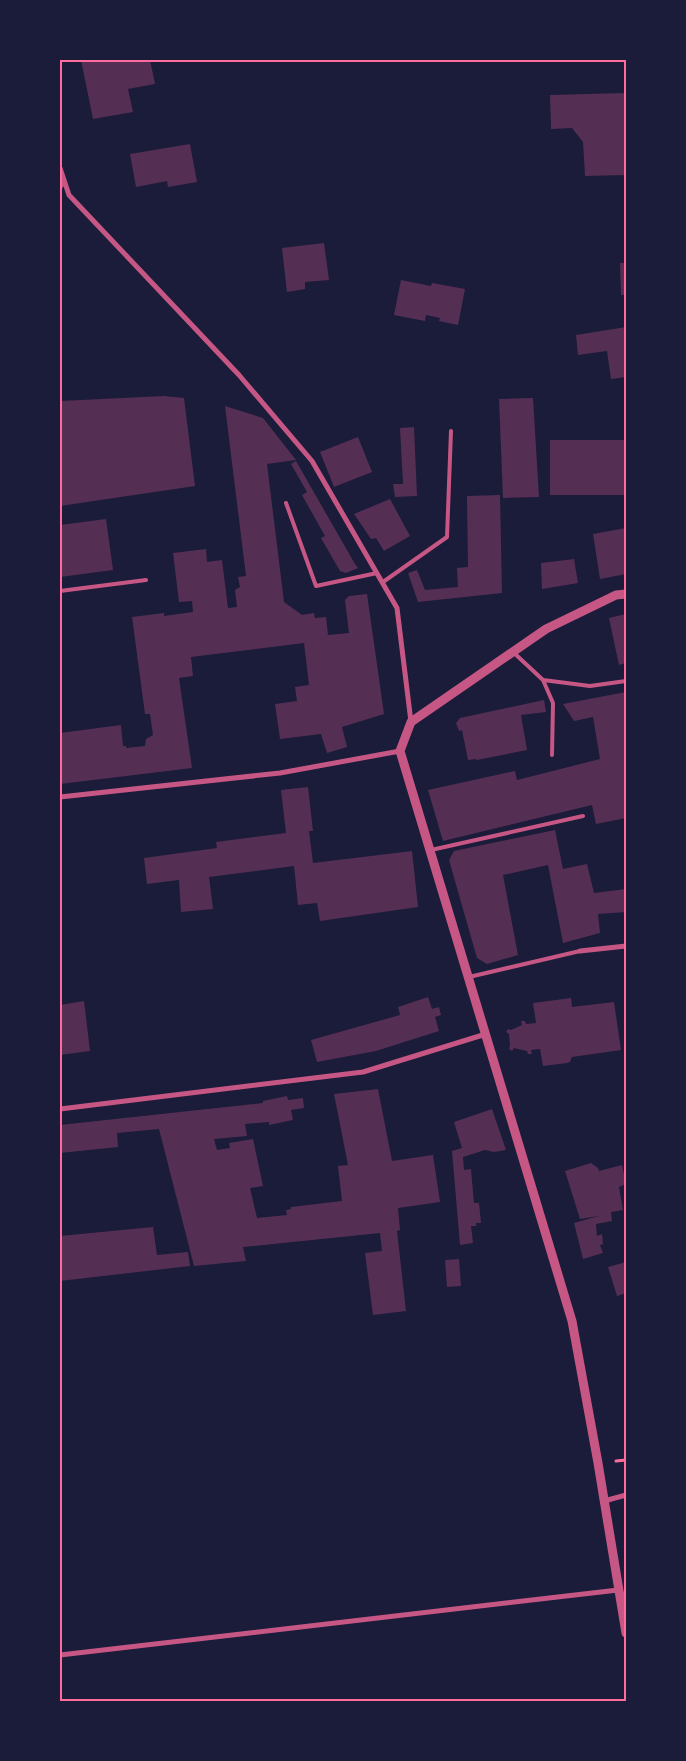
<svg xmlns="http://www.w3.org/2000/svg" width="686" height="1761" font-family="'Fira Sans Condensed',sans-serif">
	<rect width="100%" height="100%" fill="#1b1b3a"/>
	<!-- building -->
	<path fill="#542f53" d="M81 60H150L155 84 128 89 133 112 93 119Z
		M626 93V175L585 176 583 142 572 128 551 129 550 95Z
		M190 144 197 182 168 187 167 181 136 187 130 154Z
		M324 243 329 280 305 282V289L287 292 282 248Z
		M620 263H626V295H621Z
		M401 280 431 286 432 283 465 289 458 325 439 321 440 318 426 315 425 321 394 315Z
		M626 327V377L611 379 607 351 578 355 576 335Z
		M164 396 184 398 195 486 60 506V401Z
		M533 398 539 497 503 498 499 399Z
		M225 406 263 418 296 460 267 464 284 602 302 615 314 613 315 618 326 617 328 635 349 633 345 600 349 596 367 594 384 714 342 727 347 747 327 753 321 734 280 739 275 704 297 701 295 687 309 685 304 643 191 657 193 676 179 678 192 768 60 784V733L121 725 123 746H126V748L145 746 146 739 153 735 150 714H145L132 617 164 613V616L193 612 192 601 179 602 173 553 206 549 207 562 222 560 228 608 237 607 235 590 240 587 238 577 246 576Z
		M414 427 417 496 395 497 393 484H403L400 428Z
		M358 437 372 472 334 487 320 452Z
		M550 440H626V495H550Z
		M296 461 355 564 358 568 346 573 340 571 321 538 325 536 302 495 307 492 291 464Z
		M500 495 502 593 418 602 408 573 417 570 425 590 458 587 457 568 468 567 467 496Z
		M390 499 410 536 384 551 376 538 371 539 354 514Z
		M106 519 113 570 60 577V525Z
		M626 528V574L600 579 593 534Z
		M574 559 578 583 542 589 541 563Z
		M626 614V663L619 665 609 618Z
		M626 692V818L596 824 592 805 443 841 428 790 515 771 517 780 600 759 593 717 574 721 563 704Z
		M544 700 546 712 521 715 527 750 477 760 476 759 468 760 462 730 459 731 456 723 460 718Z
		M308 787 313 831H309L313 863 412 851 418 907 320 921 317 903 298 905 294 866 209 877 213 909 181 912 179 880 147 884 144 858 217 848 216 842 286 833 281 790Z
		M555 830 563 869 587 864 594 893 626 889V912L598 914 600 933 563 943 548 865 503 875 518 955 487 964 477 958 449 860 454 851Z
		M428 997 432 1009 439 1007 441 1015 435 1017 439 1031 376 1051 317 1062 311 1040 400 1015 398 1007Z
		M571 998 572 1007 614 1002 621 1050 572 1057 570 1062 567 1063 543 1066 540 1049 531 1050 532 1054H528L527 1051 514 1048 512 1051 509 1049 510 1045 509 1034 506 1032 508 1029 511 1030 522 1025 521 1021H525L526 1024 536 1023 533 1003Z
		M84 1001 90 1051 60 1055V1005Z
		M378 1089 392 1161 433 1155 440 1202 398 1208 400 1230 397 1231 406 1311 373 1315 365 1253 382 1251 380 1233 243 1247 246 1261 194 1266 159 1129 117 1133 118 1147 60 1153V1125L263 1103V1101L287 1096 288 1100 303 1098 304 1108 291 1110 293 1120 269 1125V1122L245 1124 247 1136 214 1139 217 1150 230 1148 229 1143 253 1139 263 1186 250 1188 257 1218 287 1215 286 1210 291 1209V1207L342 1201 338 1166 348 1165 334 1094Z
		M492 1109 506 1150 494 1152 485 1150 463 1157 464 1170 471 1169 474 1203H479L481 1223H476V1226H471L473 1243 460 1245 452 1151 462 1148 454 1122Z
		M591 1163 598 1168 599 1171 622 1165 626 1184 619 1187 623 1210 611 1212 612 1221 596 1224 597 1236 602 1234 603 1244 600 1245 603 1253 583 1259 574 1223 599 1216 580 1219 565 1171Z
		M153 1227 157 1255 188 1252 190 1266 60 1281V1236Z
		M459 1259 461 1286 447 1287 445 1260Z
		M626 1262V1293L617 1296 608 1267Z"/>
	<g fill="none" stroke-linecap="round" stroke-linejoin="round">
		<!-- path -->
		<path stroke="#ff6b9d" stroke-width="3" d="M616 1461 626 1460"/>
		<!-- service -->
		<path stroke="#c65784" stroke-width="4" d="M60 188 64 182
			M286 503 316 586 377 573
			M383 582 447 537 451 431
			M60 591 146 580
			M513 652 543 680 553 703 552 755
			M543 680 590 686 626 681
			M431 850 583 816
			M469 977 580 951"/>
		<!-- minor -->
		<path stroke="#c65784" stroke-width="5" d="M60 168 69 195 239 375 312 461 397 608 411 722
			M60 797 280 773 400 751
			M580 951 626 946
			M60 1109 363 1072 486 1034
			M604 1501 626 1495
			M60 1655 618 1590"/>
		<!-- tertiary -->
		<path stroke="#c65784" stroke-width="9" d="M626 594 616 595 546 629 411 722 400 751 572 1321 598 1463 626 1633"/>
	</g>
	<!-- border -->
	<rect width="686" height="1761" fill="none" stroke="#1b1b3a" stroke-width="122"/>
	<rect x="61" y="61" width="564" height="1639" fill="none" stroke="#ff6b9d" stroke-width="2"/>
</svg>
